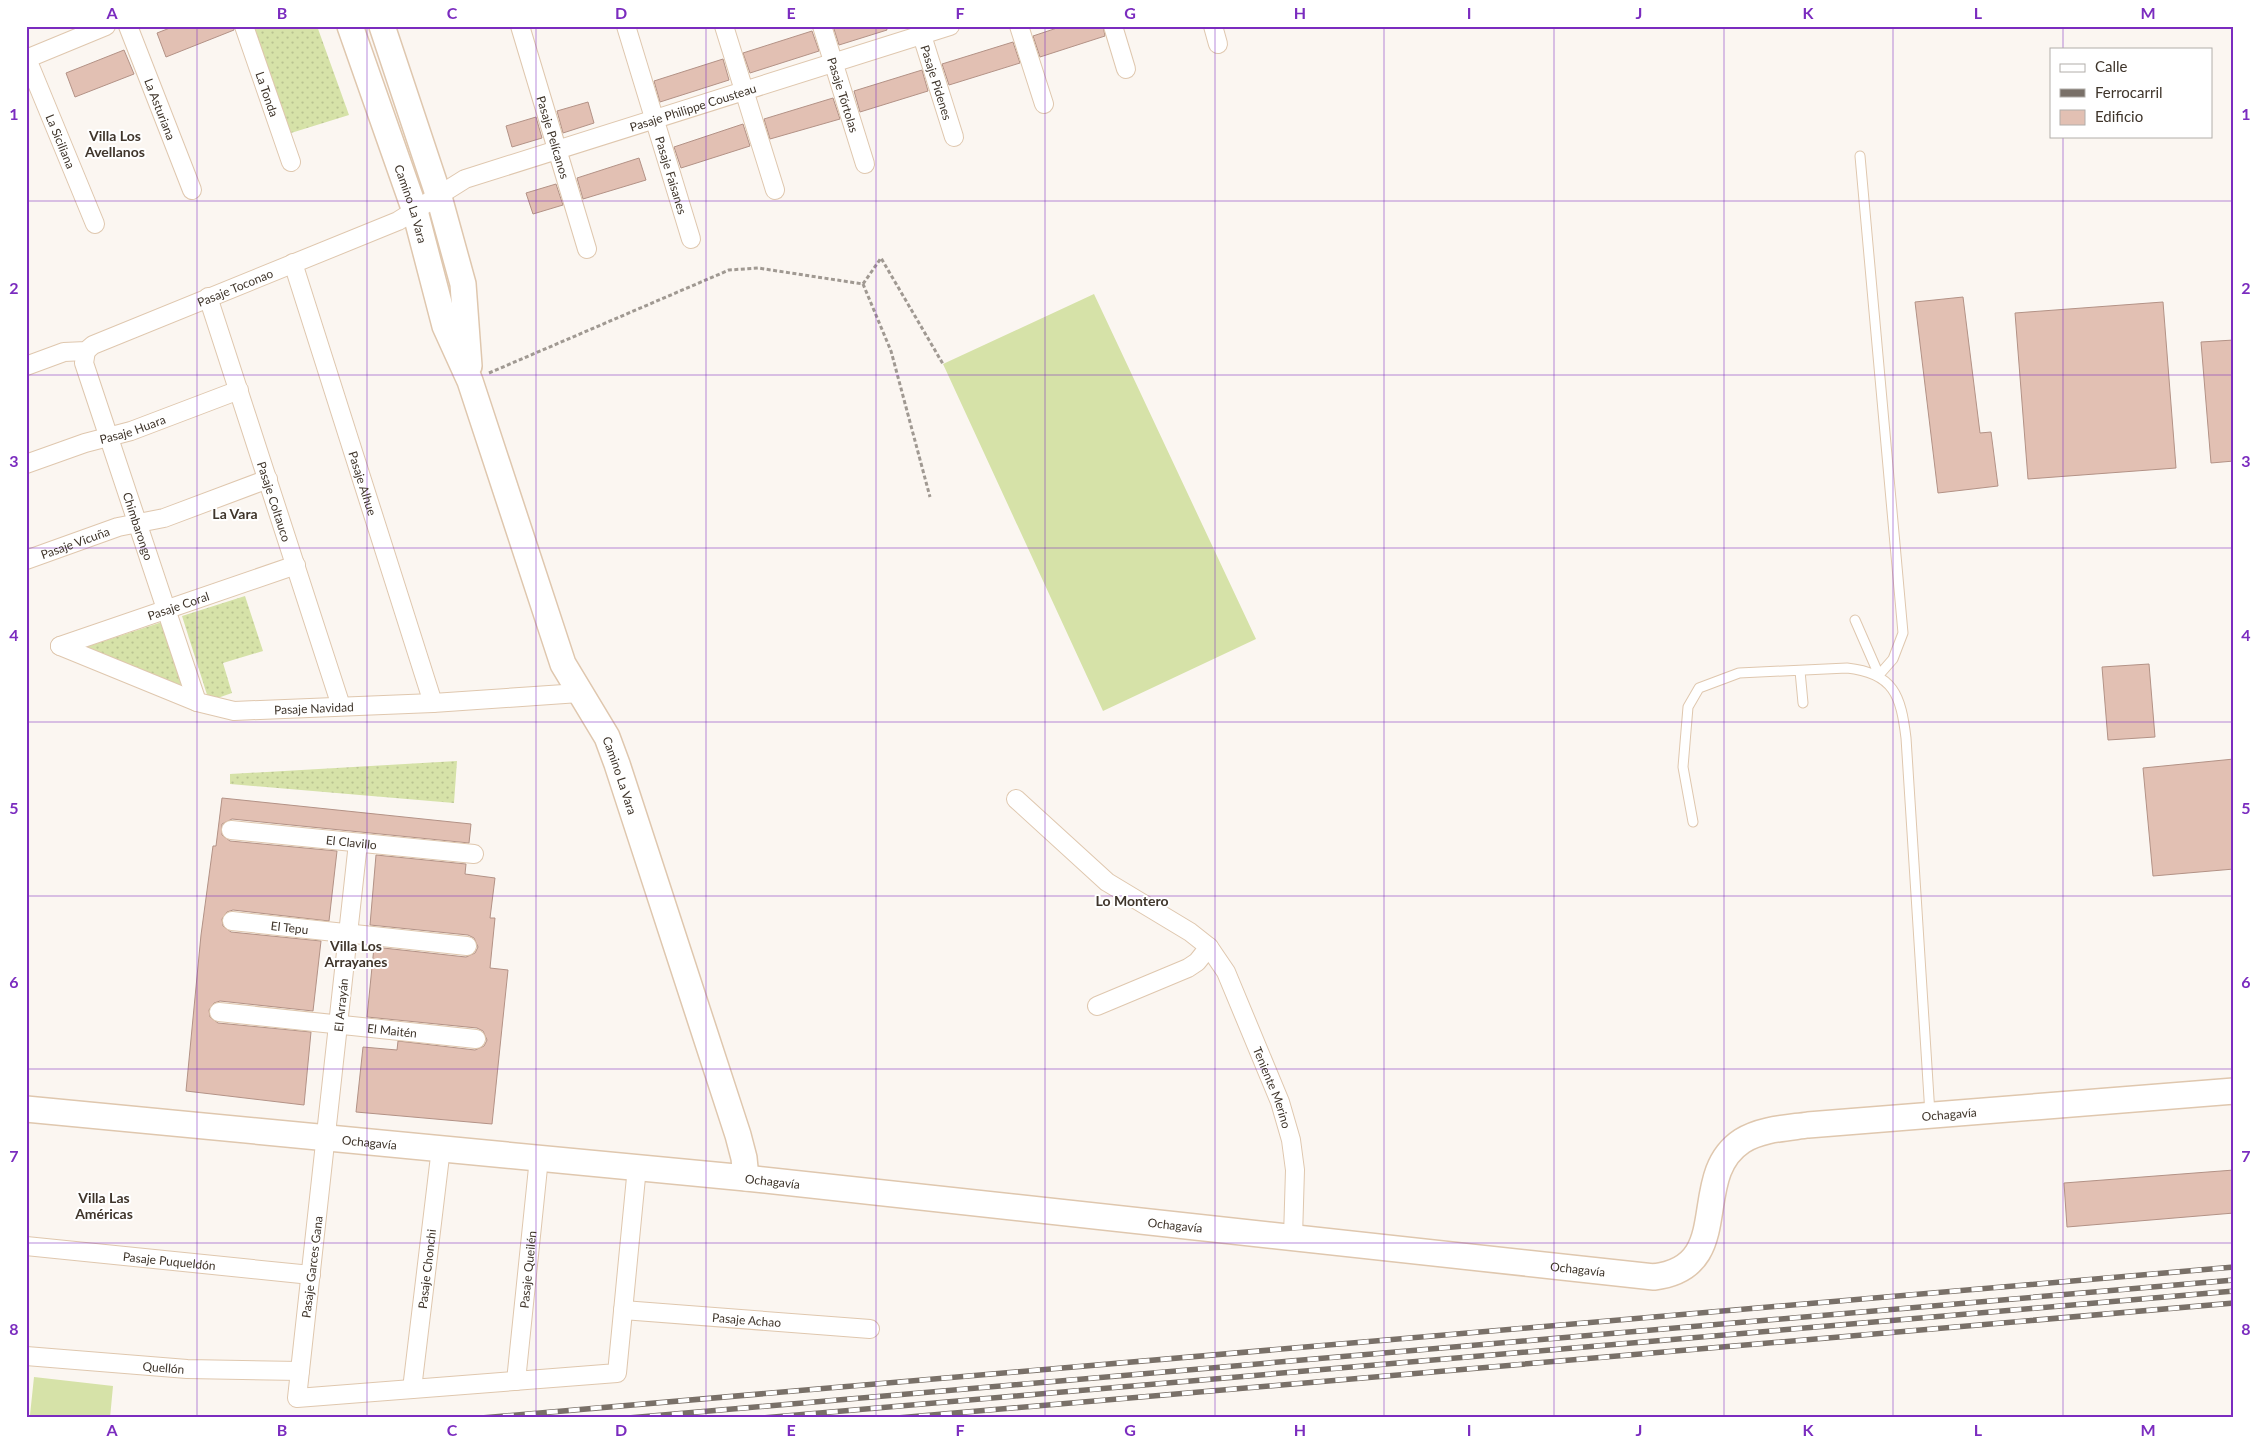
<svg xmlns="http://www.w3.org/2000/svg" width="2260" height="1444" font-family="Lato,sans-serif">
	<defs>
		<pattern id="grass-dots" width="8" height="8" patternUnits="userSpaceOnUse" patternTransform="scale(1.25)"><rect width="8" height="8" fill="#d6e2a8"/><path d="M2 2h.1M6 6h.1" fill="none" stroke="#b9c291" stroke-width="1.8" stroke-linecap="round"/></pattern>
	</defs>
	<rect width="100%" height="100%" fill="#fbf6f1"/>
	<!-- grass -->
	<path fill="url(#grass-dots)" d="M252 26H317L349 115 291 133Z
		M245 596 263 651 223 663 232 693 209 701 182 616Z
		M162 622 182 686 83 648Z
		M457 761 454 803 230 784V774Z"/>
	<!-- pitch -->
	<path fill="#d6e2a8" d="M1094 294 1256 639 1103 711 943 364Z
		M34 1377 113 1386 110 1418H55L30 1415Z"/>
	<!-- building -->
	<path fill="#e2c0b3" stroke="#b39286" d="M175 26H234V30L166 57 157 33Z
		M833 26H886L887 30 839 45Z
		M1063 26H1103L1105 36 1040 57 1033 36Z
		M812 31 819 51 750 73 743 53Z
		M1013 42 1020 63 949 85 942 64Z
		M124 50 134 74 75 97 66 73Z
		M723 59 729 80 660 102 654 81Z
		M922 70 928 91 860 112 854 91Z
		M833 98 840 119 770 139 764 119Z
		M588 102 594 123 563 133 557 111Z
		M536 117 542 138 512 147 506 126Z
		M743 124 750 146 681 168 674 147Z
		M639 158 646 180 583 199 577 178Z
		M556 184 563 205 533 214 526 193Z
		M1963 297 1980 433 1991 432 1998 486 1938 493 1915 302Z
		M2163 302 2176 468 2028 479 2015 313Z
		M2234 340V461L2211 463 2201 342Z
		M2149 664 2155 737 2108 740 2102 667Z
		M2234 759V869L2153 876 2143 768Z
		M222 798 471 824 469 843 232 819 222 824V835L230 841 337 851 329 921 233 910 227 912 222 919 223 926 231 932 321 941 313 1011 220 1001 214 1003 209 1010 210 1017 218 1023 311 1032 304 1105 186 1091 201 935 213 846H216Z
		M376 855 466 864 465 874 495 878 490 918H495L490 968 508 970 492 1124 356 1112 363 1047 397 1050 398 1041 475 1050 484 1046 487 1040 483 1031 477 1028 367 1017 374 947 466 957 475 953 478 947 474 938 468 935 370 925Z
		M2234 1170V1213L2067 1227 2064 1183Z"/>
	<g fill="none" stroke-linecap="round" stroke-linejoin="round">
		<!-- lane casing -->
		<g stroke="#dfc7ae" stroke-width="11">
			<path id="lane" d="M1855 620 1879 675 1893 659 1903 633 1860 156
				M1800 671 1803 703
				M1693 822 1683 767 1688 707 1699 688 1739 673 1847 668C1894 673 1901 696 1906 738L1930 1114"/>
		</g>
		<!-- street casing -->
		<g stroke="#dfc7ae" stroke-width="20">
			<g id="street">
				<path id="s1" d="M128 26 192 190"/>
				<path id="s2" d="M244 26 291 162"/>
				<path id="s3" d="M520 26 587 249"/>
				<path id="s4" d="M626 26 691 239"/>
				<path d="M724 26 775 190"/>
				<path id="s5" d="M822 26 865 164"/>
				<path id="s6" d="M919 26 954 137"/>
				<path d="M1019 26 1044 104"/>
				<path d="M1113 26 1126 69"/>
				<path d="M1213 26 1218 44"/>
				<path d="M26 59 106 26"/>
				<path id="s7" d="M27 59 95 224"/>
				<path id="s8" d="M293 263 433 703"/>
				<path id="s9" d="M208 297 341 706"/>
				<path id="s10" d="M86 351 84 363 197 702"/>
				<path id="s11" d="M26 366 64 352 86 351 93 345 398 221 465 179 950 26"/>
				<path id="s12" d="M26 464 85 443 131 431 239 390"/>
				<path id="s13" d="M26 560 118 527 164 518 268 479"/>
				<path id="s14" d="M60 646 197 702 234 711 433 703 579 693"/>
				<path id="s15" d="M60 646 296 565"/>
				<path id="s16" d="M1016 799 1107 882 1190 932 1209 947 1226 972 1280 1102 1291 1140 1295 1170 1293 1237"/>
				<path id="s17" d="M231 830 474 854"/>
				<path d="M358 843 297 1398 617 1373 637 1167"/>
				<path id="s18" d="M232 921 467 946"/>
				<path d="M1097 1006 1188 968 1197 962 1209 947"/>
				<path id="s19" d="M219 1012 476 1039"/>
				<path id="s20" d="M26 1246 311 1275"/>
				<path id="s21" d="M623 1310 870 1329"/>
				<path id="s22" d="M26 1356 187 1369 300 1371"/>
				<path id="s23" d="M516 1381 539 1158"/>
				<path id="s24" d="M412 1389 441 1148"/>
			</g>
		</g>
		<!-- secondary casing -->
		<g stroke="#dfc7ae" stroke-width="28">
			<g id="secondary">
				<path id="s25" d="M350 26 415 211 445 326 470 381 563 664 607 737 617 764 738 1135 744 1158 746 1178"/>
				<path d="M382 26 439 197 463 284 469 366"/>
				<path id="s26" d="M26 1109 746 1178 1654 1277C1737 1267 1687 1177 1742 1141 1761 1129 1787 1128 1808 1125L2234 1091"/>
			</g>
		</g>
		<!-- path -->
		<path stroke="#a09992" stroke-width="3" stroke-dasharray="4 2.5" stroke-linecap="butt" d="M863 284 891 351 930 497
			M489 373 729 270 758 268 863 284 881 258 943 364"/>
		<!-- lane -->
		<use href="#lane" stroke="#fff" stroke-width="9"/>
		<!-- street -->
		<use href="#street" stroke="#fff" stroke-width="18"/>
		<!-- secondary -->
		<use href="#secondary" stroke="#fff" stroke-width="25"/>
		<!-- rail casing -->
		<g stroke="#797068" stroke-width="5.5">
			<path id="rail" d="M481 1418 2234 1267
				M628 1418 2234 1280
				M761 1418 2234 1291
				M897 1418 2234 1303"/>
		</g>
		<!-- rail -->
		<use href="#rail" stroke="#fff" stroke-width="4" stroke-dasharray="11" stroke-linecap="butt"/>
	</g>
	<!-- grid -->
	<path fill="none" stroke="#7b2cbf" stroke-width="1" stroke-opacity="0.55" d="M197 26V1418M367 26V1418M536 26V1418M706 26V1418M876 26V1418M1045 26V1418M1215 26V1418M1384 26V1418M1554 26V1418M1724 26V1418M1893 26V1418M2063 26V49M2063 136V1418M26 201H2234M26 375H2234M26 548H2234M26 722H2234M26 896H2234M26 1069H2234M26 1243H2234"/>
	<g text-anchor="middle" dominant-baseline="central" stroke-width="4" stroke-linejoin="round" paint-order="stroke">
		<!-- street labels -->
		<g font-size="12" fill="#3f352b" stroke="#fff">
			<text stroke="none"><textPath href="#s6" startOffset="59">Pasaje Pidenes</textPath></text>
			<text stroke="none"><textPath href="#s2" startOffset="72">La Tonda</textPath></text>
			<text stroke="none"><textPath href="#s5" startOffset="72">Pasaje Tórtolas</textPath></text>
			<text stroke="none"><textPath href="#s11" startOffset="719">Pasaje Philippe Cousteau</textPath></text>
			<text stroke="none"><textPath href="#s1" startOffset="89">La Asturiana</textPath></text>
			<text stroke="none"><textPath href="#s3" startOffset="116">Pasaje Pelícanos</textPath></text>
			<text stroke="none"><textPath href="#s7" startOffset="89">La Siciliana</textPath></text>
			<text stroke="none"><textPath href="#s4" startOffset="156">Pasaje Faisanes</textPath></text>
			<text stroke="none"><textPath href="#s25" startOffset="188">Camino La Vara</textPath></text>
			<text stroke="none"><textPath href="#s11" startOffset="225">Pasaje Toconao</textPath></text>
			<text stroke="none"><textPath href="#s12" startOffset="112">Pasaje Huara</textPath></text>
			<text stroke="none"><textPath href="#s8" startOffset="231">Pasaje Alhue</textPath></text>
			<text stroke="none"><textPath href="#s9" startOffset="215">Pasaje Coltauco</textPath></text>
			<text stroke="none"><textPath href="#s10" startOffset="184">Chimbarongo</textPath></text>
			<text stroke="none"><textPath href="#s13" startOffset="52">Pasaje Vicuña</textPath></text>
			<text stroke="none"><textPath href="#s15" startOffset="125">Pasaje Coral</textPath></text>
			<text stroke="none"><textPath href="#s14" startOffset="266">Pasaje Navidad</textPath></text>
			<text stroke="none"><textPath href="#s25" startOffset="799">Camino La Vara</textPath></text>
			<text stroke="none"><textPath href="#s17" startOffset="121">El Clavillo</textPath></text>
			<text stroke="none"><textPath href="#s18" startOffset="58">El Tepu</textPath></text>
			<text transform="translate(341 1005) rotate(-84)">El Arrayán</text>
			<text stroke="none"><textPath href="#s19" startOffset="174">El Maitén</textPath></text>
			<text stroke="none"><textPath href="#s16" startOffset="399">Teniente Merino</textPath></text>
			<text stroke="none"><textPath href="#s26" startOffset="2022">Ochagavía</textPath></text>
			<text stroke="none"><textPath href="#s26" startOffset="345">Ochagavía</textPath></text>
			<text stroke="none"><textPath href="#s26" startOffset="750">Ochagavía</textPath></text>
			<text stroke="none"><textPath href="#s26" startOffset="1155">Ochagavía</textPath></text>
			<text stroke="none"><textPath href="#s20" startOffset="144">Pasaje Puqueldón</textPath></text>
			<text transform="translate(312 1267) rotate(-83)">Pasaje Garces Gana</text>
			<text stroke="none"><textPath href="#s24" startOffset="121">Pasaje Chonchi</textPath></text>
			<text stroke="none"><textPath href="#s23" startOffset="112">Pasaje Queilén</textPath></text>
			<text stroke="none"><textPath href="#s26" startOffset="1560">Ochagavía</textPath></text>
			<text stroke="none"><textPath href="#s21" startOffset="124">Pasaje Achao</textPath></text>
			<text stroke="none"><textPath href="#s22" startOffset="138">Quellón</textPath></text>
		</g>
		<!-- neighbourhood labels -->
		<g font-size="14" font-weight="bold" fill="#3f352b" stroke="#fff">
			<text x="115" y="135">Villa Los<tspan x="115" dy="16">Avellanos</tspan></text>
			<text x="235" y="513">La Vara</text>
			<text x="1132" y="900">Lo Montero</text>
			<text x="356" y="945">Villa Los<tspan x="356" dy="16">Arrayanes</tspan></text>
			<text x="104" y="1197">Villa Las<tspan x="104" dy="16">Américas</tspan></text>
		</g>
	</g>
	<!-- border -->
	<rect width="2260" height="1444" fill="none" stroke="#ffffff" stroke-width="55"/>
	<!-- legend -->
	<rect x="2050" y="48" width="162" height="90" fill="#ffffff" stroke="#b2aeaa"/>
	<rect x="2060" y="64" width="25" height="8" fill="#ffffff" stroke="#b2aeaa"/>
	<text x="2095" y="72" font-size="15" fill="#3f352b">Calle</text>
	<rect x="2060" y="89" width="25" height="8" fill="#797068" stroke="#b2aeaa"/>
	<text x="2095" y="98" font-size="15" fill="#3f352b">Ferrocarril</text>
	<rect x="2060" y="110" width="25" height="15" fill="#e2c0b3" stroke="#b2aeaa"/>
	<text x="2095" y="122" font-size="15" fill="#3f352b">Edificio</text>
	<rect x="28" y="28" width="2204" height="1388" fill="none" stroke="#7b2cbf" stroke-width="2"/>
	<g font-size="16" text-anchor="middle" font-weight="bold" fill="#7b2cbf">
		<text x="112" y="19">A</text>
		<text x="282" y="19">B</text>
		<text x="452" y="19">C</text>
		<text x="621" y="19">D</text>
		<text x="791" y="19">E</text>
		<text x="960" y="19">F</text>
		<text x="1130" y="19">G</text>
		<text x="1300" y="19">H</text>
		<text x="1469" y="19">I</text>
		<text x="1639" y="19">J</text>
		<text x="1808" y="19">K</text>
		<text x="1978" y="19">L</text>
		<text x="2148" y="19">M</text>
		<text x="14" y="120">1</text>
		<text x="2246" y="120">1</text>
		<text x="14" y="294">2</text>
		<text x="2246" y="294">2</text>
		<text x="14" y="467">3</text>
		<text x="2246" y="467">3</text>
		<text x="14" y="641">4</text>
		<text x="2246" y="641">4</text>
		<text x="14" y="814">5</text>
		<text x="2246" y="814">5</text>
		<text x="14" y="988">6</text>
		<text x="2246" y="988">6</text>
		<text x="14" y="1162">7</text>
		<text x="2246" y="1162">7</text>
		<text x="14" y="1335">8</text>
		<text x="2246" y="1335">8</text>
		<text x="112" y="1436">A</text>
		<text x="282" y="1436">B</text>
		<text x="452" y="1436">C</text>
		<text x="621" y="1436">D</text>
		<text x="791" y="1436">E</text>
		<text x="960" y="1436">F</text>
		<text x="1130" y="1436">G</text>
		<text x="1300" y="1436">H</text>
		<text x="1469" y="1436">I</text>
		<text x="1639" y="1436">J</text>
		<text x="1808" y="1436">K</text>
		<text x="1978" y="1436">L</text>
		<text x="2148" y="1436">M</text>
	</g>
</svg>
